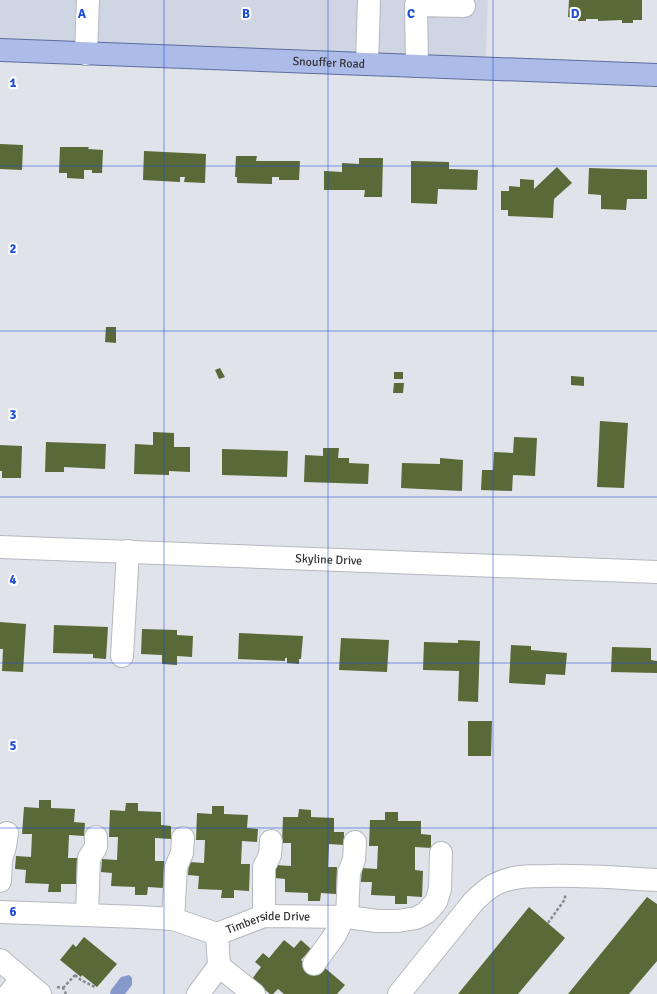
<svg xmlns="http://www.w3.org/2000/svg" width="657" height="994" font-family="Signika,sans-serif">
	<rect width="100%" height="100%" fill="#e0e3ea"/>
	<!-- built -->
	<path fill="#cfd5e3" d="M0 0H488L485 72 0 55Z"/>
	<!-- water -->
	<path fill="#8799ca" d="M129 975 132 978V985L125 994H110L111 990 121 977Z"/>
	<!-- building -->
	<path fill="#596937" d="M569 0H642V20H633V23H622V20L598 21V19H586V21H578V18L568 17Z
		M0 144 23 145 22 170 0 169Z
		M60 147H89L88 149 103 150 102 173H92V170H84V179L67 178V173H59Z
		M144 151 206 154 205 183 184 182 185 177H180V182L143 180Z
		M236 156H257L256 161H300L299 180H279V177H272V184L237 183V177H235Z
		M359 158H383L382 197H364L365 190H324V171L342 172V163L359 164Z
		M411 161 449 162V169L478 170 477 190 438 189 437 204 411 203Z
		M557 167 572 183 554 199 553 218 508 216V210H501V191H509V186L520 187V179L534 180V189Z
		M589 168 647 170V199H627L626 210 601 209V195L588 194Z
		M106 327H116V343L105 342Z
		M220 368 225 377 219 379 215 370Z
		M394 372H403V379H394Z
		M571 376 584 377V386L571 385Z
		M394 383H404L403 393H393Z
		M600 421 628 423 624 488 597 487Z
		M153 432 174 433V447H190V472L169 471V475L134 474 135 444 153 445Z
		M514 437 537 438 535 476 513 475 512 491 481 490 482 470H493L494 452 513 453Z
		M46 442 106 444 105 469 64 467V472H45Z
		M0 445 22 446 21 478H2V471H0Z
		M323 448H339L338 458H349V463L369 464 368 484 304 482 305 455 323 456Z
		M222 449 288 451 287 477 222 475Z
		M440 458 463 460 462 491 401 488 402 463 440 464Z
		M0 622 26 624 23 672 2 671 3 649H0Z
		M54 625 108 627 106 659 93 658V654L53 653Z
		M142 629 177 630V635L193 636 192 657 177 656V665L162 664V655L141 654Z
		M239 633 303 636 301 659H299V664L287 663V658H285V661L238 659Z
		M341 638 389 640 387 672 339 670Z
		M458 640 480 641 478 702 458 701 459 671 423 670 424 642 458 643Z
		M511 645 531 646V650L567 653 565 675 546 674 545 685 509 683Z
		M612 647 651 648V660L657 661V673L611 672Z
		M468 721H492L491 756H468Z
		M39 800H51V808L75 809 74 822 85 823 84 836 69 835 68 858H77L76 884H61V892H48L49 884 25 883 26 870 15 869 16 856 31 857 32 834H22L24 807 39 808Z
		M126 803H138V811L161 812V825L171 826V839L155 838V861H164L163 888 148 887 147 895H135V887L111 886 112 873 101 872 102 859 117 860 118 837H109L110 810 125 811Z
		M212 806H224V814L248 815 247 828 258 829 257 842 242 841 241 864H250L249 891 234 890V898H221L222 890 198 889 199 876 188 875 189 862 204 863 205 840H196L197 813 212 814Z
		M299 809 311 810V817L334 818V832H344V845L329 844 328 867H337L336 894 321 893 320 901H308V893L285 892V879L275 878V865L291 866V843H282L283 817H298Z
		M385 812H398V821H421V834L431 835V848L415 847V870L423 871 422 897 407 896V904H395V896L371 895 372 882H361L362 868 377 869 378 846H369L370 820H385Z
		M647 897 657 904V961L629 994H568Z
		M529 907 565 938 518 994H458Z
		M84 937 117 964 97 987 82 975 81 977 60 960 73 944 76 947Z
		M284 940 294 948 301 940 311 949 301 960 319 975 325 968 345 985 337 994H284L278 989 273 994H270L252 979 261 967 255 962 263 953 269 958Z"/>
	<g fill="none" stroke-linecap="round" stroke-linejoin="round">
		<!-- minor casing -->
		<g stroke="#b6b8bf" stroke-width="24">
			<g id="minor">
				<path d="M86 54 88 0"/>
				<path d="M367 64 369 0"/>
				<path d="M417 66 416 5 464 6"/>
				<path id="s1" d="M0 547 657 572"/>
				<path d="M122 656 128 551"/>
				<path d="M0 881 1 860 5 846 7 833"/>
				<path id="s2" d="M0 912 139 917 173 919 217 934 264 916 347 917 377 921H398L416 918 426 913 436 902 440 889 441 853"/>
				<path d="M87 915 89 858 96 847V837"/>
				<path d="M264 916V867L270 855 271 841"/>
				<path d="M347 917 349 872 354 860 355 842"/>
				<path d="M173 919 176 867 182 853 183 838"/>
				<path d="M0 960 40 994"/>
				<path d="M314 964 335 935 339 927 338 917"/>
				<path d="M219 966 254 994"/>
				<path d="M9 994 21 979"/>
				<path d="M198 994 219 966 217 934"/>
				<path d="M399 994 474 901C481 895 487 888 496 884 512 876 529 876 547 876 583 875 620 878 657 880"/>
			</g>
		</g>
		<!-- major casing -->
		<g stroke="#5d6e9f" stroke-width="24">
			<g id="major">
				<path id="s3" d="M0 50 657 75"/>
			</g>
		</g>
		<!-- path -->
		<path stroke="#87898e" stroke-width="2.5" stroke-dasharray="3 2" stroke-linecap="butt" d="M548 923 565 899V895
			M75 975 81 980 95 987
			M57 987 63 988 66 994
			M63 988 77 973"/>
		<!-- minor -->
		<use href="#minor" stroke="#fff" stroke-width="22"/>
		<!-- major -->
		<use href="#major" stroke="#acbbe7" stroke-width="22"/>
	</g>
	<!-- grid -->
	<path fill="none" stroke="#1d4ed8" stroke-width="1" stroke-opacity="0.55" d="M164 0V994M328 0V994M493 0V994M0 166H657M0 331H657M0 497H657M0 663H657M0 828H657"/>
	<g text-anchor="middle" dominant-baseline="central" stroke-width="4" stroke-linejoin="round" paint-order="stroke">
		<!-- street labels -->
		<g font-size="12" fill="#333437" stroke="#fff">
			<text stroke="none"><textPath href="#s3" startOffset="329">Snouffer Road</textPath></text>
			<text stroke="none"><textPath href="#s1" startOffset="329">Skyline Drive</textPath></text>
			<text stroke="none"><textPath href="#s2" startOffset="273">Timberside Drive</textPath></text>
		</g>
	</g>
	<g font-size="13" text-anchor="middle" font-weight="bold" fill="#1d4ed8" stroke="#fff" stroke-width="4" stroke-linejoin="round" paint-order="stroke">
		<text x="82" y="18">A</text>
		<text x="246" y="18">B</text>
		<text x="411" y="18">C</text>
		<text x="575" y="18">D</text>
		<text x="13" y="87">1</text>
		<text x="13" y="253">2</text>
		<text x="13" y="419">3</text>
		<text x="13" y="584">4</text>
		<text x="13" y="750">5</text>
		<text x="13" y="916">6</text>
	</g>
</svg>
